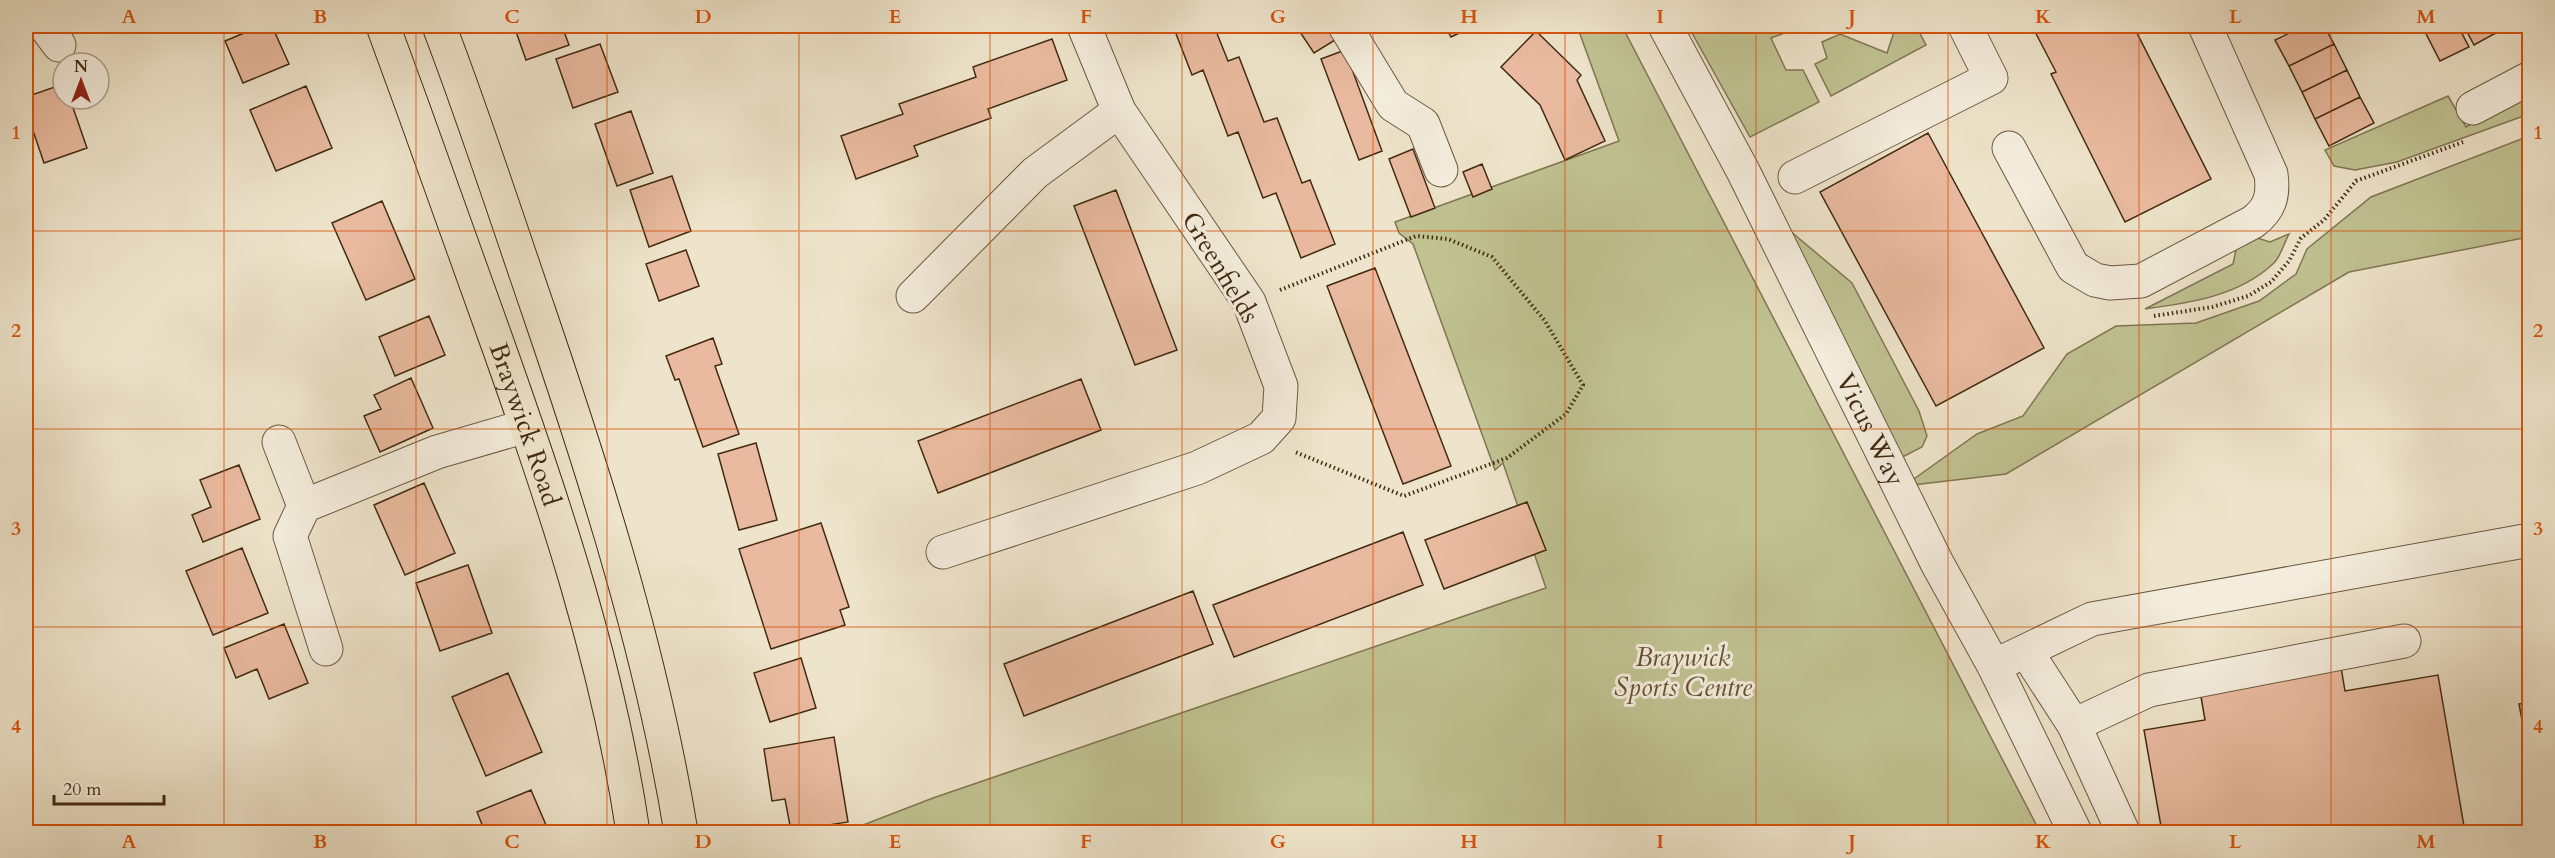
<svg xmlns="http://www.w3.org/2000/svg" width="2555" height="858" font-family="Cardo,serif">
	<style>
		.green { fill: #c0c292; stroke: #817652; stroke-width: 1.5 }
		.building { fill: #e9ba9f; stroke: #422b11; stroke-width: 1.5 }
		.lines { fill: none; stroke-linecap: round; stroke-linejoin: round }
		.minor-casing { stroke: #6d5940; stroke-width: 35 }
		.major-casing { stroke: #422b11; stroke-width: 35 }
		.path { stroke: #422b11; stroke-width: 4; stroke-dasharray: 1.5 3; stroke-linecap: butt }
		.minor { stroke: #f4eddd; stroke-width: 33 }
		.major { stroke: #eee4cb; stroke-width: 33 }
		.grid { fill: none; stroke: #d7540c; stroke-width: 1.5; stroke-opacity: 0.55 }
		.labels { text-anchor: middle; stroke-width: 6; stroke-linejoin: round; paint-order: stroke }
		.street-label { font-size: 26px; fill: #422b11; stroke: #f4eddd }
		.park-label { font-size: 26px; font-style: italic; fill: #625131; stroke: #f4eddd }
		.neatline { fill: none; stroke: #d7540c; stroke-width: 2 }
		.grid-label { font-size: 20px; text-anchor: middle; font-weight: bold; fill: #d7540c }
	</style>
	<rect width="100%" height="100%" fill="#eee4cb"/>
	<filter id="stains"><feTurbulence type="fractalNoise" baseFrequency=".00333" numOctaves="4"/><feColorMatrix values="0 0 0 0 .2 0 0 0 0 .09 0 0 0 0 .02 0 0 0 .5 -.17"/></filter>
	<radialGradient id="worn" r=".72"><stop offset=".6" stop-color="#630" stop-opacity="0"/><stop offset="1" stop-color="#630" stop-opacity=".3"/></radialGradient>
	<path class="green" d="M1577 26H1622L2040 832H845L933 798 1546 588 1503 463 1495 470 1413 244 1399 233 1395 222 1619 141Z
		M1702 26H1778L1782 34 1771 38 1786 70H1803L1819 102 1750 137 1692 33Z
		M1896 26H1916L1926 45 1831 96 1815 64 1827 58 1822 42 1840 34 1887 53Z
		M2448 96 2466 127 2521 97 2529 100V114L2397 162 2355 170 2334 166 2325 150Z
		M2529 136V237L2349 272 2006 474 1904 486 1977 434 2023 416 2067 354 2116 326 2196 323 2259 301 2296 274 2307 249 2371 197Z
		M1783 225 1852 283 1919 411 1927 436 1922 447 1891 463Z
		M2289 234C2284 243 2281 256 2274 263 2239 296 2190 303 2145 309L2233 264 2237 245 2254 237 2270 242Z"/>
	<path class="building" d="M261 26H272L289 64 243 83 225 41Z
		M514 26H562L569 45 526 60Z
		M1173 26H1214L1228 61 1239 57 1264 122 1277 118 1302 183 1310 180 1335 244 1301 258 1276 193 1263 198 1238 132 1228 136 1203 70 1192 75Z
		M1296 26H1325L1335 40 1314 53Z
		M1445 26H1474L1451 37Z
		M2032 26H2146L2136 31 2211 179 2125 222 2051 74 2056 72Z
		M2304 26H2324L2334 44 2289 66 2275 40Z
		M2422 26H2458L2469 47 2440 61Z
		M2464 26H2490L2494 34 2474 45Z
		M2490 26H2512L2494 34Z
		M1536 31 1581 75 1577 80 1605 141 1565 160 1540 105 1501 67Z
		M1052 39 1067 80 988 109 991 118 914 146 918 156 856 179 841 136 903 114 899 104 976 77 973 67Z
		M600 44 618 92 573 108 556 59Z
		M2334 44 2347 70 2302 92 2289 66Z
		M1345 50 1382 151 1359 160 1321 59Z
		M2347 70 2360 97 2315 119 2302 92Z
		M63 84V99H70L87 148 44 163 26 110V97Z
		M306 86 332 148 276 171 250 110Z
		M2360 97 2374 123 2329 146 2315 119Z
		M631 111 653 173 617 186 595 124Z
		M1928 133 2044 348 1936 406 1820 192Z
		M1413 149 1435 208 1411 217 1389 159Z
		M1482 164 1492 189 1473 197 1463 172Z
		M672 176 691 231 649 247 630 190Z
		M1116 190 1177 350 1135 365 1074 206Z
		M382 201 415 279 366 300 332 223Z
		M686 250 699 286 659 301 646 264Z
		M1375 268 1451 466 1403 484 1327 286Z
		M429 316 445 355 395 376 379 337Z
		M713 338 722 364 715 366 739 434 703 447 679 379 675 380 666 356Z
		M411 378 433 428 380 452 364 416 381 409 374 395Z
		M1081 379 1101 430 938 493 918 441Z
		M756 443 777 520 739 530 718 454Z
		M239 465 260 519 203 542 192 515 211 507 200 480Z
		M424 483 455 553 405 575 374 505Z
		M1527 502 1546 550 1444 589 1425 540Z
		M821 523 849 607 840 610 845 625 771 649 739 549Z
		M1403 532 1423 585 1234 657 1213 605Z
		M242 548 268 613 213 635 186 571Z
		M468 565 492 633 440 651 416 583Z
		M1193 591 1213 644 1024 716 1004 664Z
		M284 624 308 683 269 699 257 669 236 678 224 648Z
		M801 658 816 708 770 722 754 673Z
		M2340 661 2345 691 2438 675 2465 832H2162L2144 730 2205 720 2199 685Z
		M508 673 542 752 486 776 452 697Z
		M2530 703V765L2519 704Z
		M834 737 848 822 791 831 785 799 772 801 764 749Z
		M531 790 549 832H485L477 812Z"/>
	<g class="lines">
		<g class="minor-casing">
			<g id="minor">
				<path d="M45 26 59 45"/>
				<path d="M1345 26 1393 105 1423 124 1441 170"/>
				<path id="s1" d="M1665 26 1743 171 1937 563 1994 666 2075 832"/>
				<path d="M2473 108 2530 78"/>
				<path d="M2009 148 2073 267 2095 280 2110 283 2141 281 2253 222C2270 209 2274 196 2271 174L2205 26"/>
				<path d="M1795 177 1991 78 1965 26"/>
				<path d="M913 296 1035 173 1119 111"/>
				<path d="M279 442 304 506"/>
				<path d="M943 552 1197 468 1261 438 1279 418 1281 386 1249 302 1119 111 1084 26"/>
				<path d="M326 649 290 536 304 506 437 452 526 426"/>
				<path d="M2026 651 2074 725 2123 832"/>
				<path d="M1994 666 2092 619 2530 540"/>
				<path d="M2074 725 2149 690 2404 641"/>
			</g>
		</g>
		<g class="major-casing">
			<g id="major">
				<path id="s2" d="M383 26C422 132 460 238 498 345 555 505 608 664 633 832"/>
				<path d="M439 26C475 120 506 216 539 312 597 482 652 655 681 832"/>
			</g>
		</g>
		<path class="path" d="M1280 290 1416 236 1448 239 1492 257 1545 321 1583 385 1566 414 1507 458 1404 496 1295 452
			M2154 316 2212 307 2248 296 2271 282 2289 261 2301 238 2324 220 2356 181 2463 142"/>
		<use href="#minor" class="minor"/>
		<use href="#major" class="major"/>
	</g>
	<path class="grid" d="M224 26V832M416 26V832M607 26V832M799 26V832M990 26V832M1182 26V832M1373 26V832M1565 26V832M1756 26V832M1948 26V832M2139 26V832M2331 26V832M26 231H2530M26 429H2530M26 627H2530"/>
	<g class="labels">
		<g class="street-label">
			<text transform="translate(1221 267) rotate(59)" y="9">Greenfields</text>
			<text dy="9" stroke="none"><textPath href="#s2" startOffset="423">Braywick Road</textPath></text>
			<text dy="9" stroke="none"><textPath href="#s1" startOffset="453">Vicus Way</textPath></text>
		</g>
		<g class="park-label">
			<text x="1683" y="666">Braywick<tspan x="1683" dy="30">Sports Centre</tspan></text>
		</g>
	</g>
	<rect width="2555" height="858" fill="none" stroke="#eee4cb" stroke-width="66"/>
	<g transform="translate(81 81)"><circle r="28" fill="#f4eddd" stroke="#ad9f8b" stroke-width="1.5"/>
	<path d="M0-4.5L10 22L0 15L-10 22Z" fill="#8f2418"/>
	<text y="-9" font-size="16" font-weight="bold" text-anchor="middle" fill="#422b11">N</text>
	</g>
	<path d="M54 795v9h110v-9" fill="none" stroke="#422b11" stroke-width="3"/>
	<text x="63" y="795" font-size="18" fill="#422b11" stroke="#f4eddd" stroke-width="4.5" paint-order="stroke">20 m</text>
	<rect x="33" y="33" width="2489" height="792" class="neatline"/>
	<g class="grid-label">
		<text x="129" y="23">A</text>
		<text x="320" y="23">B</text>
		<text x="512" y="23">C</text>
		<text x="703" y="23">D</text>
		<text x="895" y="23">E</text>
		<text x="1086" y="23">F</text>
		<text x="1278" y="23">G</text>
		<text x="1469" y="23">H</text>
		<text x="1660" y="23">I</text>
		<text x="1852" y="23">J</text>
		<text x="2043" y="23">K</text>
		<text x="2235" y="23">L</text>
		<text x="2426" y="23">M</text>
		<text x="16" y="139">1</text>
		<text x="2538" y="139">1</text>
		<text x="16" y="337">2</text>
		<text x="2538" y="337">2</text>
		<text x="16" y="535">3</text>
		<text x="2538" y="535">3</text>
		<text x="16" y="733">4</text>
		<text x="2538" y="733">4</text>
		<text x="129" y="848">A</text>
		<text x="320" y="848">B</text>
		<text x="512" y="848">C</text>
		<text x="703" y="848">D</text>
		<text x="895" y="848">E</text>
		<text x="1086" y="848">F</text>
		<text x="1278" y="848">G</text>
		<text x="1469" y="848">H</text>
		<text x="1660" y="848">I</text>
		<text x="1852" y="848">J</text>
		<text x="2043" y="848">K</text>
		<text x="2235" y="848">L</text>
		<text x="2426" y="848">M</text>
	</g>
	<rect width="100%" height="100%" filter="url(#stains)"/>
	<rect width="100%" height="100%" fill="url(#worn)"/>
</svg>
